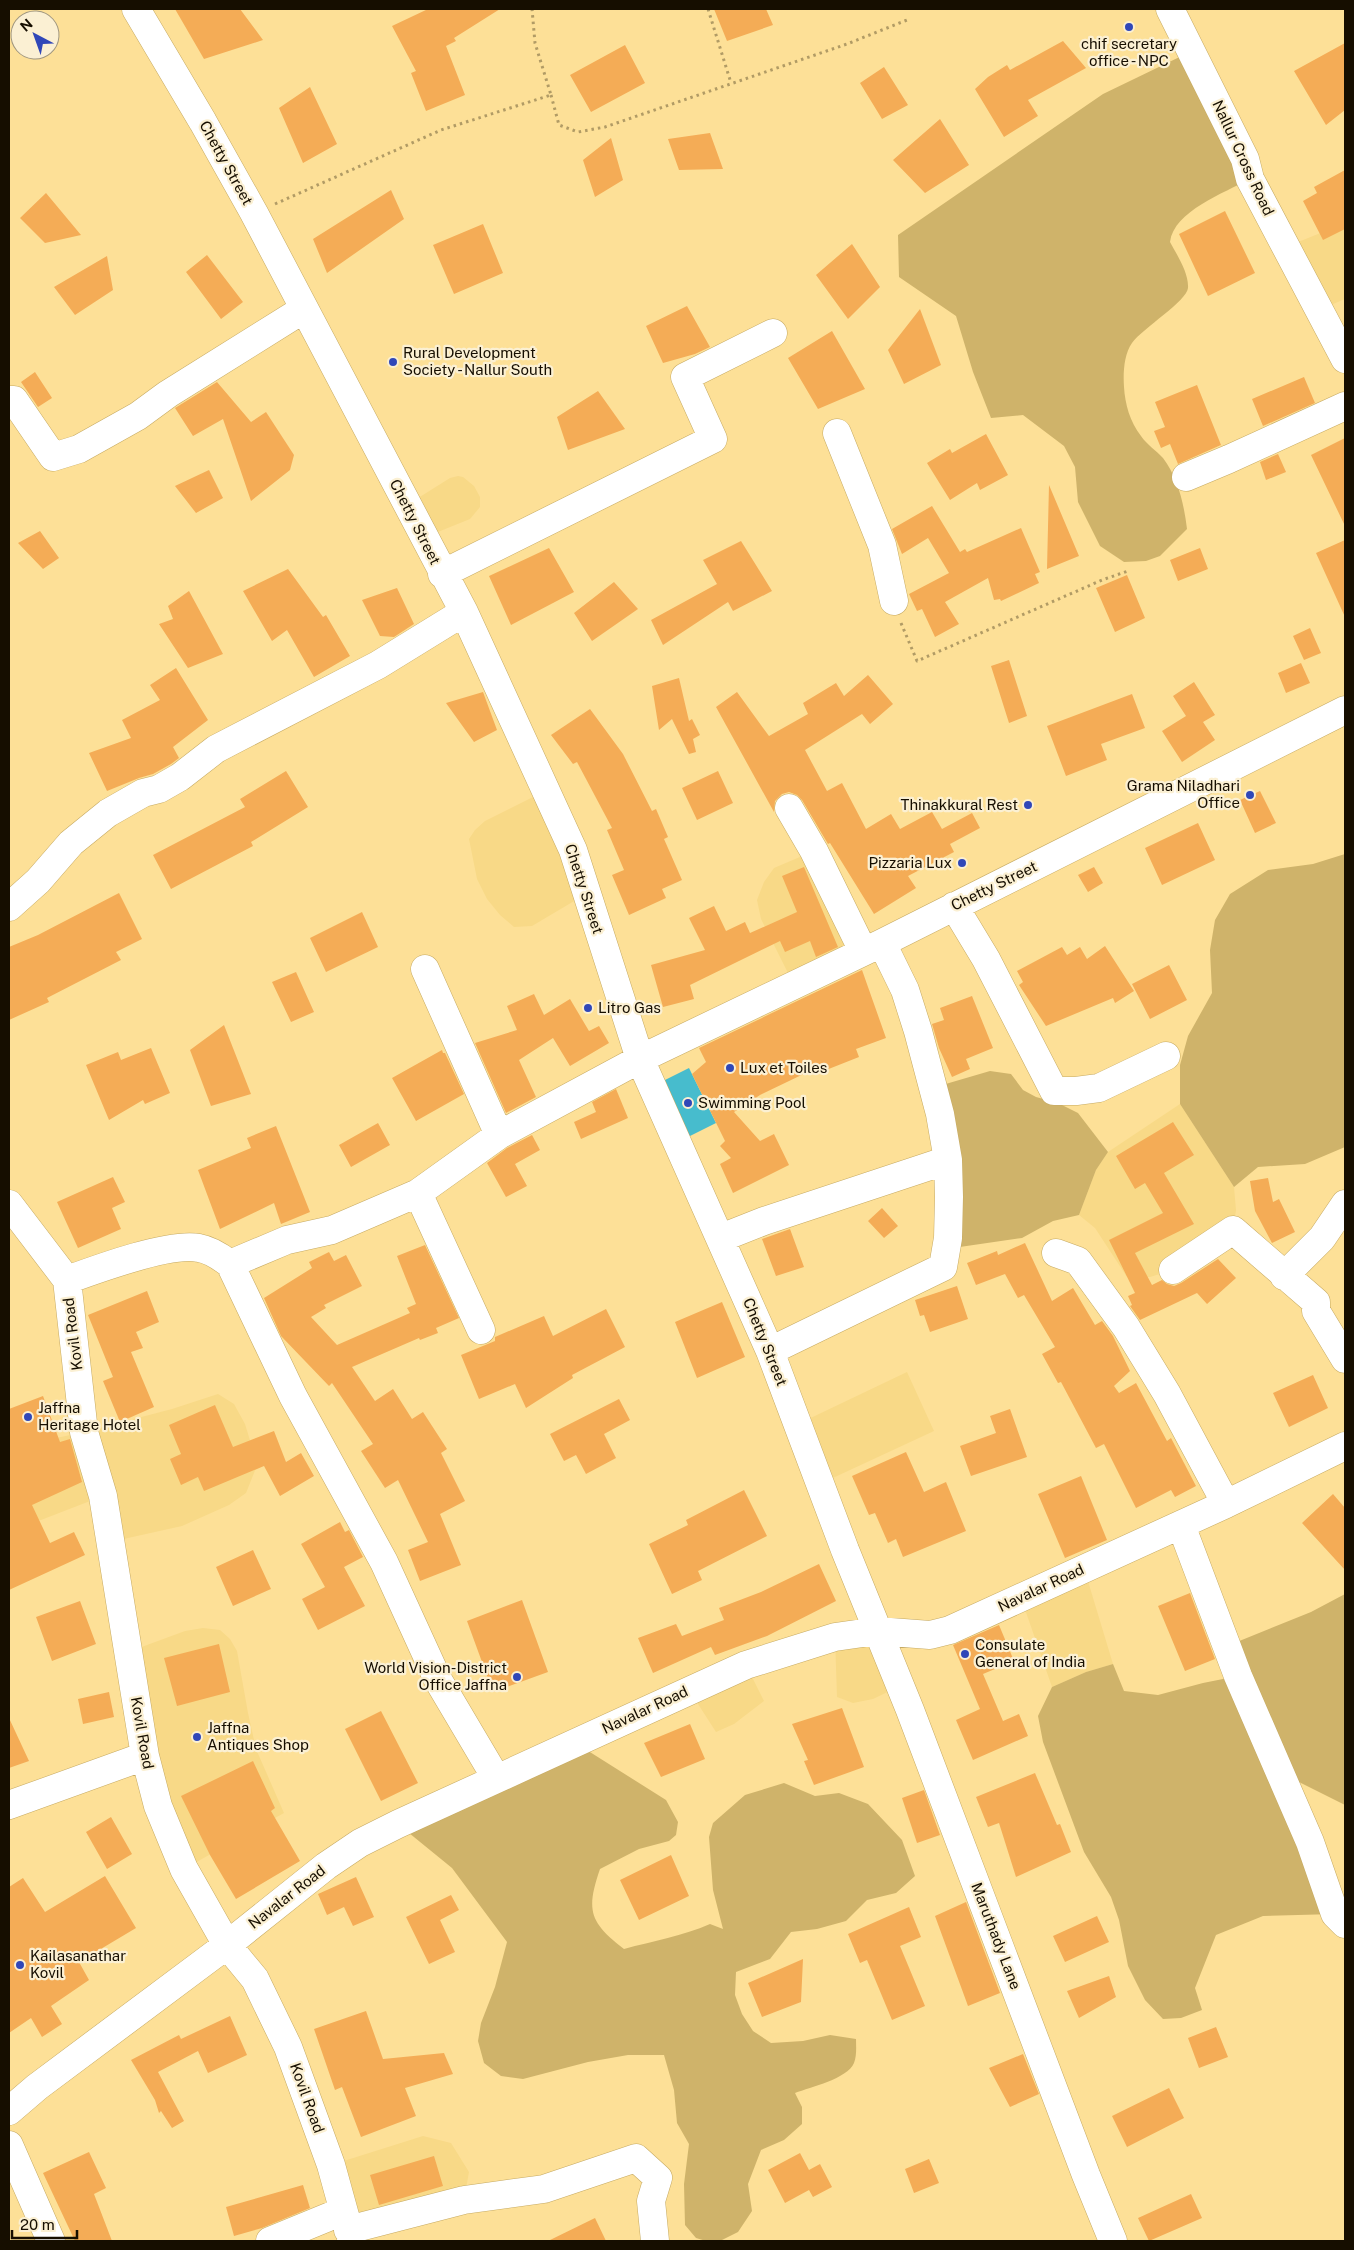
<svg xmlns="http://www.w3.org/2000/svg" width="1354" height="2250" font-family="'Public Sans',sans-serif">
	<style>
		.built { fill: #f8d987 }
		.green { fill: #cfb36a }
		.water { fill: #47bccd }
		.building { fill: #f4ac56 }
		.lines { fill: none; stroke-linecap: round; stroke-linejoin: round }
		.minor-casing { stroke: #c6aa62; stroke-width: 29 }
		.path { stroke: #b19b65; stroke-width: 3; stroke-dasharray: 2.5 4; stroke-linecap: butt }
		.minor { stroke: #fff; stroke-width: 28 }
		.poi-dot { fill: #3047b8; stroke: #fbf0d3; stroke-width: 2 }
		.labels { text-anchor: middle; stroke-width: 4.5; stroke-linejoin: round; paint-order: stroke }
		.poi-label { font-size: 15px; fill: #160e00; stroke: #fbf0d3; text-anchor: start }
		.street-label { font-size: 15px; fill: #160e00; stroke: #fbf0d3 }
	</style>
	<rect width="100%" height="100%" fill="#fde097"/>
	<path class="built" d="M1345 223V299L1319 310 1286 247Z
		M458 476 463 477 474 486 480 497V507L470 519 423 538 407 505 450 478Z
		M547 790 586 894 532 926 514 927 500 915 487 899 477 879 469 839 475 830 485 821Z
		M814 851 863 951 794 985 761 919 757 900 764 882 774 868Z
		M1180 1104 1234 1187 1236 1210 1233 1230 1173 1270 1150 1277H1127L1095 1228 1079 1215 1096 1170 1108 1152Z
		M907 1372 934 1431 822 1483 798 1424Z
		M218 1394 234 1404 245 1424 252 1447 256 1468 246 1493 229 1505 182 1526 110 1542 103 1496 41 1520 11 1521 9 1519V1452L33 1443 84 1432 172 1409Z
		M1084 1568 1113 1664 1086 1672 1052 1687 1021 1598Z
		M203 1628 220 1630 230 1639 237 1651 248 1713 256 1749 284 1813 184 1869 128 1652 185 1631Z
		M877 1631 900 1686 873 1699 853 1703 837 1697 835 1637Z
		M746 1665 764 1701 734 1724 716 1732 689 1690Z
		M423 2136 451 2143 469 2172 464 2200 348 2230 331 2165Z"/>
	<path class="green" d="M1192 51 1250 179C1224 193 1174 211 1170 242 1177 255 1189 273 1188 288 1187 301 1143 328 1132 343 1124 354 1123 373 1124 387 1125 404 1130 422 1141 436 1147 445 1156 450 1163 458 1178 478 1184 504 1187 529L1160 556 1146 561 1124 562 1100 546 1078 502 1075 467 1064 446 1023 415 991 418 973 372 956 316 899 277 898 235 1103 94Z
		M1345 854V1147L1305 1164 1258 1167 1234 1187 1180 1104V1065L1188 1036 1212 993 1210 950 1215 920 1230 894 1268 870 1313 864Z
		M990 1071 1011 1074 1023 1090 1036 1097 1058 1103 1078 1113 1108 1152 1096 1170 1079 1215 1053 1221 1022 1238 946 1249 932 1088Z
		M1345 1594V1805L1281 1773 1335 1914 1263 1916 1216 1935 1195 1988 1202 2010 1181 2018 1163 2019 1145 2000 1128 1966 1119 1920 1111 1897 1084 1852 1043 1742 1038 1716 1052 1687 1086 1672 1113 1664 1124 1691 1158 1695 1203 1683 1238 1676 1227 1646 1311 1612Z
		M574 1742 666 1800 678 1822 676 1835 669 1841 639 1849 600 1869C586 1910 589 1922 624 1949 653 1941 683 1936 710 1924L723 1929 713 1890 709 1837 713 1823 745 1795 784 1783 815 1796 839 1793 868 1804 902 1840 915 1876 896 1893 867 1900 846 1921 817 1929 791 1932 770 1959 736 1972 735 1995 742 2014 753 2031 771 2043 803 2041 830 2035 856 2039C856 2046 857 2055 854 2063 847 2079 811 2087 795 2093L802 2107V2124L784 2140 761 2150 748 2184 752 2211 738 2232 720 2241H706L696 2238 685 2225 684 2184 689 2144 677 2123 674 2090 664 2055H628L588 2062 523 2079 501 2076 484 2063 478 2041 481 2023 495 1987 507 1942 452 1868 398 1824Z"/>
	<path class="water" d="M689 1068 716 1123 686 1138 659 1083Z"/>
	<path class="building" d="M175 9H240L263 40 204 59Z
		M428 9H500L454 38 456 41 446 46 465 95 426 111 411 73 416 71 392 26Z
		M714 9H766L773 25 727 41Z
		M1063 41 1086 68 1028 100 1038 116 1004 137 975 89 988 77 1007 65 1010 70Z
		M1345 43V110L1326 125 1294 71Z
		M625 45 645 83 591 112 570 75Z
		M884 67 908 105 882 119 860 83Z
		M310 87 337 144 303 163 279 108Z
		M940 119 969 165 925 193 893 160Z
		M710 133 723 169 679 170 668 139Z
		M611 138 623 180 595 197 583 160Z
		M1345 170V229L1323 240 1303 201 1317 193 1314 187Z
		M391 190 404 219 327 273 313 239Z
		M46 193 81 235 45 243 20 218Z
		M1225 211 1255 273 1208 296 1179 234Z
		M483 224 503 273 454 294 433 245Z
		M852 244 880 287 848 319 816 275Z
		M207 255 243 302 221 319 186 272Z
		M107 256 113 290 75 315 54 287Z
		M687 306 710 347 695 354 663 363 646 326Z
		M920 309 941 365 904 384 888 350Z
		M832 331 865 389 818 409 788 358Z
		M35 372 52 398 38 407 21 382Z
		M1304 377 1315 403 1263 426 1252 399Z
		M217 382 251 422 266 412 294 455 290 470 251 501 223 419 193 436 175 408Z
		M1197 385 1221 445 1178 464 1170 444 1161 448 1154 431 1165 427 1155 402Z
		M598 391 625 429 568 450 557 417Z
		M986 434 1008 475 980 490 977 483 950 500 927 463 950 449 952 453Z
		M1345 438V526L1311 455Z
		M1278 454 1286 472 1266 480 1260 462Z
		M209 470 223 498 196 513 175 486Z
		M1049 485 1079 556 1047 569Z
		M932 506 960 552 965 549 967 552 1021 528 1040 572 1035 574 1039 583 1001 601 1000 599 994 600 988 578 945 602 959 624 935 637 922 609 917 611 909 594 949 573 928 538 902 554 892 529Z
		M40 531 59 558 43 569 18 543Z
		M1345 540V617L1316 553Z
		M741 541 772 591 733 611 728 602 663 645 651 620 717 584 703 560Z
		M549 548 574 592 511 625 489 576Z
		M1200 548 1208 569 1178 581 1170 560Z
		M288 569 323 617 326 615 350 656 314 677 287 630 272 641 243 591Z
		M1127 575 1145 618 1115 632 1096 588Z
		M614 582 638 609 592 641 574 613Z
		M397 588 414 624 394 637 380 636 362 600Z
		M189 591 223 654 188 668 159 624 173 619 168 606Z
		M1310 628 1321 653 1304 660 1293 636Z
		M1009 660 1027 716 1009 723 991 666Z
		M1301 663 1310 683 1286 693 1278 673Z
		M176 668 208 720 173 747 179 758 171 764 153 774 139 778 107 791 89 753 131 738 122 720 160 700 150 685Z
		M868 675 893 704 870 724 862 714 805 750 827 791 842 783 866 829 891 814 900 829 932 812 942 829 972 813 980 828 950 844 954 852 908 876 916 888 874 914 830 843 828 844 802 800 797 795 789 792 782 794 775 801 774 812 716 707 737 692 769 736 808 714 803 703 836 683 844 696Z
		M679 678 689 721 692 719 700 735 693 739 696 752 689 754 672 719 659 730 652 686Z
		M1194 682 1215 715 1203 722 1215 740 1182 762 1162 731 1186 716 1173 696Z
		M483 692 497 730 474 742 446 703Z
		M1132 694 1145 728 1101 744 1107 760 1066 776 1047 726Z
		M590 709 623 754 652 811 656 809 668 837 664 839 682 880 662 889 666 898 629 915 612 875 624 870 607 830 612 828 577 762 573 764 551 735Z
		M286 771 308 807 251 842 253 846 171 889 153 855 245 807 240 799Z
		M718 771 733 803 697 820 682 788Z
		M1260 791 1276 823 1255 833 1240 800Z
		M1198 823 1215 860 1162 885 1145 848Z
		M804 867 838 947 816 957 810 941 785 952 780 941 690 985 694 999 663 1007 651 965 705 950 689 918 714 906 726 931 745 922 750 933 797 912 782 876Z
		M1094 867 1103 883 1088 892 1078 875Z
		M119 893 142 939 116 952 121 960 47 998 49 1002 9 1020V947L38 935Z
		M362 912 378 947 326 972 310 938Z
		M1105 946 1134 991 1115 1003 1113 998 1046 1026 1019 985 1023 982 1017 971 1062 947 1067 955 1080 947 1087 959Z
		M1169 965 1187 1000 1150 1019 1132 984Z
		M862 970 886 1038 856 1049 859 1057 816 1074 814 1069 760 1095 734 1112 760 1141 774 1134 789 1165 733 1193 720 1164 731 1158 720 1146 725 1141 692 1074 706 1062 699 1048Z
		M296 972 314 1012 291 1022 272 982Z
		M534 994 544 1015 570 999 589 1031 599 1026 609 1043 570 1066 553 1038 519 1060 536 1097 506 1113 475 1043 517 1030 507 1006Z
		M972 996 993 1048 966 1059 970 1069 952 1077 939 1048 932 1024 944 1020 940 1008Z
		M224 1025 251 1094 211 1106 190 1050Z
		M151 1048 170 1093 145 1104 143 1100 109 1120 86 1065 118 1052 121 1060Z
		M442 1050 443 1053H445L464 1094 416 1121 392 1078Z
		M616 1089 628 1118 581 1139 574 1122 596 1112 592 1102Z
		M1173 1122 1194 1155 1164 1173 1194 1224 1135 1253 1152 1285 1162 1280 1167 1284 1174 1286 1181 1283 1218 1259 1236 1278 1207 1304 1197 1293 1140 1320 1130 1306 1132 1305 1128 1296 1135 1293 1109 1240 1163 1213 1145 1183 1135 1189 1116 1156Z
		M378 1123 390 1145 351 1167 339 1145Z
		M276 1126 310 1212 281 1224 274 1203 220 1229 198 1170 251 1148 247 1138Z
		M532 1135 540 1150 515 1164 527 1186 506 1197 487 1163 507 1148Z
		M113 1177 125 1202 112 1208 121 1229 78 1248 57 1202Z
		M1268 1178 1273 1202 1279 1199 1295 1232 1272 1243 1255 1211 1250 1181Z
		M882 1208 898 1226 884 1238 868 1221Z
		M790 1229 804 1267 776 1276 762 1239Z
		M1025 1243 1052 1301 1073 1288 1095 1325 1102 1321 1113 1336 1130 1371 1114 1386 1119 1393 1136 1383 1167 1441 1171 1438 1196 1486 1175 1497 1171 1490 1136 1508 1104 1444 1096 1448 1061 1382 1058 1383 1042 1354 1055 1347 1024 1295 1018 1298 1005 1274 976 1285 967 1263 997 1251 998 1255Z
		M425 1245 459 1318 436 1328 438 1333 420 1340 419 1338 352 1367 375 1401 393 1389 412 1419 423 1412 447 1449 441 1453 465 1501 440 1514 461 1565 420 1581 408 1550 428 1542 398 1480 385 1488 361 1451 373 1444 332 1383 329 1386 281 1336 264 1298 312 1268 309 1262 329 1252 334 1261 346 1255 362 1286 324 1305 326 1308 311 1317 337 1345 410 1313 407 1308 416 1304 397 1256Z
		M957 1286 968 1319 930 1332 924 1315 920 1316 915 1300Z
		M147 1291 159 1322 136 1332 143 1348 131 1352 154 1407 120 1422 103 1381 113 1377 88 1315Z
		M722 1302 745 1357 697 1378 675 1322Z
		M606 1309 625 1347 572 1375 573 1378 526 1408 515 1384 479 1399 461 1355 495 1341V1337L544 1316 553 1336Z
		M1313 1375 1328 1408 1289 1427 1273 1393Z
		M43 1396 60 1442 70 1439 82 1482 32 1505 50 1543 74 1532 85 1555 9 1590V1409Z
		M619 1399 630 1420 604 1434 616 1458 586 1474 576 1455 564 1461 550 1434Z
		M215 1405 233 1447 274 1431 286 1462 301 1453 314 1476 280 1496 264 1466 204 1491 198 1477 181 1485 170 1459 181 1454 169 1425Z
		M1010 1409 1027 1457 971 1476 960 1446 996 1433 990 1416Z
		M906 1452 924 1492 946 1482 966 1531 903 1557 896 1539 888 1543 875 1513 869 1515 852 1476Z
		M1081 1476 1107 1540 1065 1558 1038 1494Z
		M744 1490 767 1536 698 1571 702 1580 672 1594 649 1544 688 1525 686 1520Z
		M1333 1494 1345 1508V1570L1302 1523Z
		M340 1522 345 1532 349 1530 363 1557 344 1567 365 1606 318 1630 302 1599 325 1587 301 1544Z
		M253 1550 271 1589 233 1606 216 1567Z
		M819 1564 836 1601 767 1636 715 1655 711 1647 653 1673 638 1638 676 1624 682 1636 724 1620 719 1608 761 1592Z
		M1190 1593 1215 1659 1185 1671 1158 1606Z
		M522 1600 548 1672 493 1692 467 1621Z
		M80 1601 96 1644 52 1661 36 1617Z
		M999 1625 1014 1661 983 1674 1003 1721 1019 1714 1028 1736 973 1760 956 1720 980 1709 953 1645Z
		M219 1644 230 1692 177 1706 164 1658Z
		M109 1692 114 1717 83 1724 78 1699Z
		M842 1708 864 1767 814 1785 804 1761 808 1760 792 1724Z
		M381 1711 418 1783 381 1801 345 1729Z
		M9 1718 29 1761 9 1768Z
		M690 1724 705 1759 661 1777 644 1743Z
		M253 1761 275 1808 271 1811 300 1861 236 1899 210 1855 181 1796Z
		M1035 1773 1057 1825 1060 1824 1071 1852 1016 1877 999 1823 988 1827 976 1797Z
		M924 1790 940 1835 917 1843 902 1798Z
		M111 1817 132 1854 107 1869 86 1832Z
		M671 1855 689 1896 639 1920 620 1880Z
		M105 1876 136 1928 79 1962 89 1980 51 2006 62 2024 42 2037 31 2018 9 2033V1887L23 1878 45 1912Z
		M356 1877 374 1917 353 1926 344 1907 327 1915 318 1894Z
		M451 1895 459 1910 440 1920 455 1952 429 1964 406 1917Z
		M966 1902 1000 1993 968 2006 935 1916Z
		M909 1907 921 1937 900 1946 925 2006 892 2020 867 1960 860 1963 848 1934Z
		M1097 1916 1109 1942 1065 1962 1053 1936Z
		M803 1959 801 2002 762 2017 748 1983Z
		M1109 1976 1116 1997 1079 2018 1067 1991Z
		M366 2011 383 2059 444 2053 453 2074 405 2088 416 2116 361 2137 342 2087 335 2090 314 2029Z
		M230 2016 247 2055 208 2073 198 2051 158 2072 184 2121 172 2128 161 2111 159 2113 155 2100 131 2060 179 2035 181 2039Z
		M1216 2027 1228 2057 1199 2068 1188 2038Z
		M1023 2054 1039 2094 1010 2107 989 2068Z
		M1169 2088 1184 2118 1127 2147 1112 2116Z
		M89 2152 106 2188 94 2194 112 2241H75L43 2173Z
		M800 2153 809 2170 820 2164 832 2187 813 2197 809 2190 785 2203 768 2170Z
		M434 2156 443 2186 379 2205 370 2175Z
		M929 2159 939 2183 914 2193 905 2169Z
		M303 2185 310 2208 262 2228 234 2236 226 2207Z
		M1191 2194 1202 2218 1149 2241 1138 2218Z
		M595 2218 606 2241H548Z"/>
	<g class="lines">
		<g class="minor-casing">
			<path id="minor" d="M136 9 203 122 254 213 464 612 573 850 640 1059 770 1351 845 1550 910 1710 1086 2175 1113 2241
				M1170 9 1245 159 1250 179 1345 359
				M9 400H14L53 457 79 449 138 416 168 394 304 309
				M837 433 882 545 894 601
				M1186 477 1229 459 1345 406
				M442 574 713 439 685 377 773 333
				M789 808 814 851 863 951
				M954 906 986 959 1054 1091H1076L1099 1088 1166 1056
				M9 907 38 881 71 843 108 813 143 793 159 789 180 777 216 749 378 665 464 612
				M425 969 499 1135
				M418 1193 481 1330
				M9 1204 67 1280 84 1432 103 1496 145 1756 158 1806 184 1869 227 1945 255 1979 288 2047 331 2165 352 2241
				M721 1238 764 1221 948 1160
				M1056 1253 1078 1261 1126 1327 1167 1394 1226 1504
				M230 1264 293 1396 384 1562 438 1680 496 1778
				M1173 1270 1233 1230 1316 1302V1311L1345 1359
				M1284 1276 1322 1238 1345 1204
				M67 1280C97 1269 170 1242 199 1248 211 1250 221 1257 230 1264L287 1240 332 1230 418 1193 499 1135 640 1059 882 943 1345 710
				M770 1351 943 1267 948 1238 949 1197 948 1160 940 1114 918 1031 905 990 882 943
				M1181 1525 1238 1676 1310 1842 1335 1914 1345 1924
				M9 1805 145 1756
				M9 2111 37 2087 227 1945 326 1866 360 1843 398 1824 746 1665 835 1637 877 1631 930 1635 950 1630 1226 1504 1345 1446
				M9 2145 51 2241
				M348 2230 464 2200 544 2189 636 2158 658 2178 651 2201 655 2241
				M270 2241 343 2211"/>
		</g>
		<path class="path" d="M708 9 731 83
			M551 95 559 125 578 132 605 127 847 44 907 20
			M275 204 441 130 551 95 535 43 532 9
			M901 623 917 661 1102 580 1128 571"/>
		<use href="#minor" class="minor"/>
	</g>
	<g class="poi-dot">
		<circle cx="1129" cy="27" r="5"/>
		<circle cx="393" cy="362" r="5"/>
		<circle cx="1250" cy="795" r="5"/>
		<circle cx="1028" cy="805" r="5"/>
		<circle cx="962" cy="863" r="5"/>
		<circle cx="588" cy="1008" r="5"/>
		<circle cx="730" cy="1068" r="5"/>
		<circle cx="688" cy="1103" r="5"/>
		<circle cx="28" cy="1417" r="5"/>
		<circle cx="965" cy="1654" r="5"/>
		<circle cx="517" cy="1677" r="5"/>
		<circle cx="197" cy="1737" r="5"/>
		<circle cx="20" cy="1965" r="5"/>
	</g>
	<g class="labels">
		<g class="poi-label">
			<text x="1129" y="49" text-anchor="middle">chif secretary<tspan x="1129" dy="17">office - NPC</tspan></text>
			<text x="403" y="358">Rural Development<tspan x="403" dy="17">Society - Nallur South</tspan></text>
			<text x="1240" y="791" text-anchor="end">Grama Niladhari<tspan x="1240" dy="17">Office</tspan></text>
			<text x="1018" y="810" text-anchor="end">Thinakkural Rest</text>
			<text x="952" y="868" text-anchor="end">Pizzaria Lux</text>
			<text x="598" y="1013">Litro Gas</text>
			<text x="740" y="1073">Lux et Toiles</text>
			<text x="698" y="1108">Swimming Pool</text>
			<text x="38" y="1413">Jaffna<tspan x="38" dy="17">Heritage Hotel</tspan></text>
			<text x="975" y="1650">Consulate<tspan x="975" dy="17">General of India</tspan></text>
			<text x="507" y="1673" text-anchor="end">World Vision-District<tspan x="507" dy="17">Office Jaffna</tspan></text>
			<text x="207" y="1733">Jaffna<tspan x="207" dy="17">Antiques Shop</tspan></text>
			<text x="30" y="1961">Kailasanathar<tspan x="30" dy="17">Kovil</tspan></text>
		</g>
		<g class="street-label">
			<text transform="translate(1243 158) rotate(65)" y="5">Nallur Cross Road</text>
			<text transform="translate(226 163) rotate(61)" y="5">Chetty Street</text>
			<text transform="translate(415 522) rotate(63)" y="5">Chetty Street</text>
			<text transform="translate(994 886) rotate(-26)" y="5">Chetty Street</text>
			<text transform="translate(584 889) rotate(72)" y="5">Chetty Street</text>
			<text transform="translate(73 1334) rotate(-97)" y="5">Kovil Road</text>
			<text transform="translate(765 1342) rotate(68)" y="5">Chetty Street</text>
			<text transform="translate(1041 1588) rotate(-25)" y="5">Navalar Road</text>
			<text transform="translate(645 1710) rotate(-25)" y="5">Navalar Road</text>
			<text transform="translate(142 1733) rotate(80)" y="5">Kovil Road</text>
			<text transform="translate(287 1897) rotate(-38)" y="5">Navalar Road</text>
			<text transform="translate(996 1936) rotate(69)" y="5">Maruthady Lane</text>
			<text transform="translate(307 2098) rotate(70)" y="5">Kovil Road</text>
		</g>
	</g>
	<rect width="1354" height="2250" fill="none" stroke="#160e00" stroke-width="20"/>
	<g transform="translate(35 35) rotate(319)"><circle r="24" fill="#fbf0d3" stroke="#9f967f"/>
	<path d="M0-4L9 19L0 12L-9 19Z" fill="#3047b8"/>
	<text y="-8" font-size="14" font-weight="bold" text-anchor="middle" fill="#160e00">N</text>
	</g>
	<path d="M12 2230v8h65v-8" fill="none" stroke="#160e00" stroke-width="2.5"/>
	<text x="20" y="2230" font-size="15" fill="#160e00" stroke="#fbf0d3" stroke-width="4" paint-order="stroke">20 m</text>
</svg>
